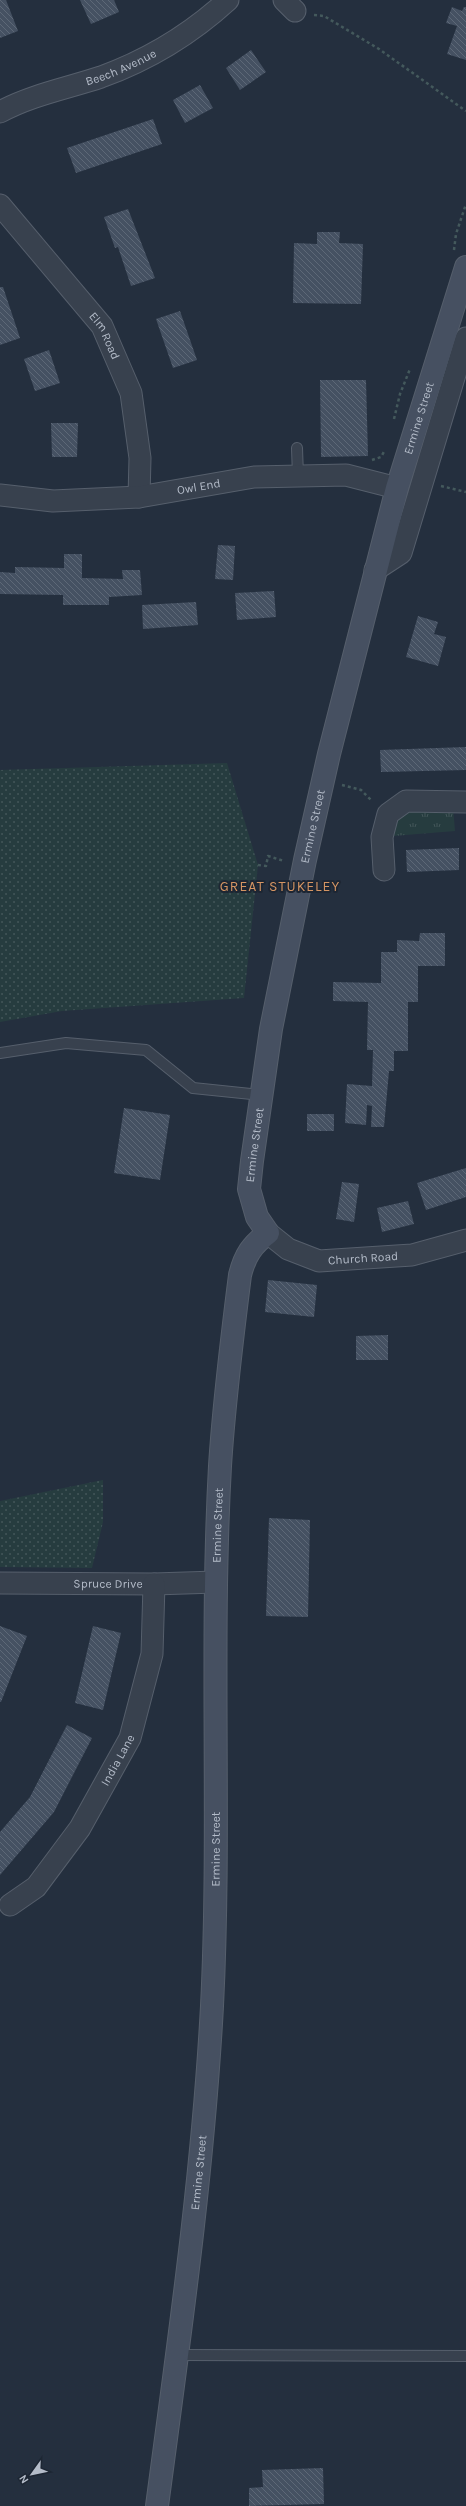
<svg xmlns="http://www.w3.org/2000/svg" width="466" height="2506" font-family="Karla,sans-serif">
	<style>
		.grass { fill: url(#grass-tufts) }
		.park { fill: url(#park-dots) }
		.building { fill: url(#building-back-hatch) }
		.lines { fill: none; stroke-linecap: round; stroke-linejoin: round }
		.lane-casing { stroke: #565f6c; stroke-width: 12 }
		.street-casing { stroke: #565f6c; stroke-width: 23 }
		.secondary-casing { stroke: #565f6c; stroke-width: 24 }
		.path { stroke: #44595c; stroke-width: 2.5; stroke-dasharray: 3 3; stroke-linecap: butt }
		.lane { stroke: #38414e; stroke-width: 10 }
		.street { stroke: #38414e; stroke-width: 21 }
		.secondary { stroke: #465061; stroke-width: 22 }
		.labels { text-anchor: middle; stroke-width: 4; stroke-linejoin: round; paint-order: stroke }
		.street-label { font-size: 12px; fill: #b4bcc9; stroke: #1d2633 }
		.quarter-label { font-size: 14px; letter-spacing: 1px; fill: #d59563; stroke: #1d2633 }
	</style>
	<defs>
		<pattern id="grass-tufts" width="24" height="20" patternUnits="userSpaceOnUse"><rect width="24" height="20" fill="#263c3f"/><path d="M3 7l-1-3M5 7V3M7 7l1-3M15 17l-1-3M17 17v-4M19 17l1-3" fill="none" stroke="#435659"/></pattern>
		<pattern id="park-dots" width="8" height="8" patternUnits="userSpaceOnUse"><rect width="8" height="8" fill="#263c3f"/><path d="M2 2h.1M6 6h.1" fill="none" stroke="#435659" stroke-width="1.8" stroke-linecap="round"/></pattern>
		<pattern id="building-back-hatch" width="6" height="6" patternUnits="userSpaceOnUse"><rect width="6" height="6" fill="#455162"/><path d="M-1 5l2 2M0 0l6 6M5-1l2 2" fill="none" stroke="#5d6877"/></pattern>
	</defs>
	<rect width="100%" height="100%" fill="#242f3e"/>
	<path class="grass" d="M453 807 455 831 393 836 397 818 407 810Z"/>
	<path class="park" d="M227 763 258 865 244 998 62 1011 0 1022V770Z
		M103 1480V1522L92 1568 0 1567V1501Z"/>
	<path class="building" d="M0 0H6L18 31 0 38Z
		M80 0H114L119 12 91 24Z
		M452 7 462 11 464 7H466V60L447 54 457 26 446 23Z
		M251 50 266 72 240 90 226 68Z
		M200 85 213 108 185 123 173 100Z
		M153 119 162 144 76 173 67 148Z
		M128 209 155 278 131 286 118 247 115 248 104 217Z
		M317 232H340L339 243 363 244 361 304 293 303 294 243 317 244Z
		M0 287H3L20 338 0 345Z
		M180 311 197 360 173 368 156 319Z
		M49 350 60 383 35 391 24 359Z
		M320 380H366L368 456 321 457Z
		M51 423H78L77 457H52Z
		M218 545 235 546 233 580 215 579Z
		M64 554H82V578L123 579 122 570H140L142 595 109 597V605H63V595L0 594V572L15 573V567L64 568Z
		M274 591 276 617 237 620 235 593Z
		M196 602 198 625 143 629 142 605Z
		M418 616 438 622 434 634 446 637 438 666 406 657Z
		M466 747V770L381 772 380 750Z
		M459 848V870L407 872 406 850Z
		M420 933H445V966H418V1002H408V1051H394V1071H389L384 1127H371L372 1106 367 1105 366 1125 345 1123 347 1084 372 1086 373 1050H367L368 1002 333 1001V982L381 983V952H397V940L419 941Z
		M124 1108 170 1115 160 1180 114 1173Z
		M307 1114H334V1131H307Z
		M466 1168V1197L426 1210 417 1183Z
		M342 1182 359 1184 354 1222 336 1219Z
		M408 1201 414 1224 382 1232 377 1208Z
		M268 1280 317 1285 314 1317 265 1312Z
		M388 1335V1360H356V1336Z
		M269 1518 310 1520 308 1617 266 1616Z
		M0 1626 27 1636 1 1702H0Z
		M93 1626 121 1633 103 1710 75 1703Z
		M67 1725 92 1738 54 1812 0 1875V1832L30 1797Z
		M323 2468 324 2504 249 2506V2488L263 2487 262 2470Z"/>
	<g class="lines">
		<g class="lane-casing">
			<path id="lane" d="M297 448 298 476
				M0 1053 66 1043 146 1050 193 1088 261 1095
				M178 2355 466 2356"/>
		</g>
		<g class="street-casing">
			<g id="street">
				<path d="M284 0 295 11"/>
				<path id="s1" d="M0 112C31 95 68 88 101 77 148 60 192 33 228 0"/>
				<path id="s2" d="M0 205 102 326 131 393 140 458 139 497"/>
				<path id="s3" d="M0 495 53 501 139 497 254 477 346 475 397 488"/>
				<path d="M375 570 401 553 466 338"/>
				<path d="M384 870 382 837 388 814 406 801 466 802"/>
				<path id="s4" d="M268 1233 288 1249 319 1261 412 1255 466 1240"/>
				<path id="s5" d="M0 1583 154 1584 216 1582"/>
				<path id="s6" d="M10 1905 36 1887 80 1828 130 1738 152 1654 154 1584"/>
			</g>
		</g>
		<g class="secondary-casing">
			<g id="secondary">
				<path id="s7" d="M157 2506C179 2340 203 2174 212 2006 221 1826 210 1646 220 1466 224 1402 232 1338 240 1275 245 1255 252 1245 268 1233L257 1217 249 1189 252 1161 271 1029 305 860 329 754 397 488 466 267"/>
			</g>
		</g>
		<path class="path" d="M314 15 324 16 379 49 466 111
			M454 250 456 234 466 204
			M394 419 400 394 410 369
			M372 460 381 457 385 450
			M441 486 466 492
			M342 785 361 790 372 801
			M258 865 266 866 268 856 284 861"/>
		<use href="#lane" class="lane"/>
		<use href="#street" class="street"/>
		<use href="#secondary" class="secondary"/>
	</g>
	<g class="labels">
		<g class="street-label">
			<text dy="4" stroke="none"><textPath href="#s1" startOffset="129">Beech Avenue</textPath></text>
			<text dy="4" stroke="none"><textPath href="#s2" startOffset="168">Elm Road</textPath></text>
			<text dy="4" stroke="none"><textPath href="#s7" startOffset="2126">Ermine Street</textPath></text>
			<text dy="4" stroke="none"><textPath href="#s3" startOffset="200">Owl End</textPath></text>
			<text dy="4" stroke="none"><textPath href="#s7" startOffset="1704">Ermine Street</textPath></text>
			<text dy="4" stroke="none"><textPath href="#s7" startOffset="1380">Ermine Street</textPath></text>
			<text dy="4" stroke="none"><textPath href="#s4" startOffset="103">Church Road</textPath></text>
			<text dy="4" stroke="none"><textPath href="#s7" startOffset="984">Ermine Street</textPath></text>
			<text dy="4" stroke="none"><textPath href="#s5" startOffset="108">Spruce Drive</textPath></text>
			<text dy="4" stroke="none"><textPath href="#s6" startOffset="183">India Lane</textPath></text>
			<text dy="4" stroke="none"><textPath href="#s7" startOffset="660">Ermine Street</textPath></text>
			<text dy="4" stroke="none"><textPath href="#s7" startOffset="336">Ermine Street</textPath></text>
		</g>
		<g class="quarter-label">
			<text x="280" y="891">GREAT STUKELEY</text>
		</g>
	</g>
	<g transform="translate(32 2474) rotate(237)" stroke="#1d2633" stroke-width="3" paint-order="stroke">
	<path d="M0-3L7 15L0 10L-7 15Z" fill="#b4bcc9"/>
	<text y="-6" font-size="11" font-weight="bold" text-anchor="middle" fill="#b4bcc9">N</text>
	</g>
</svg>
